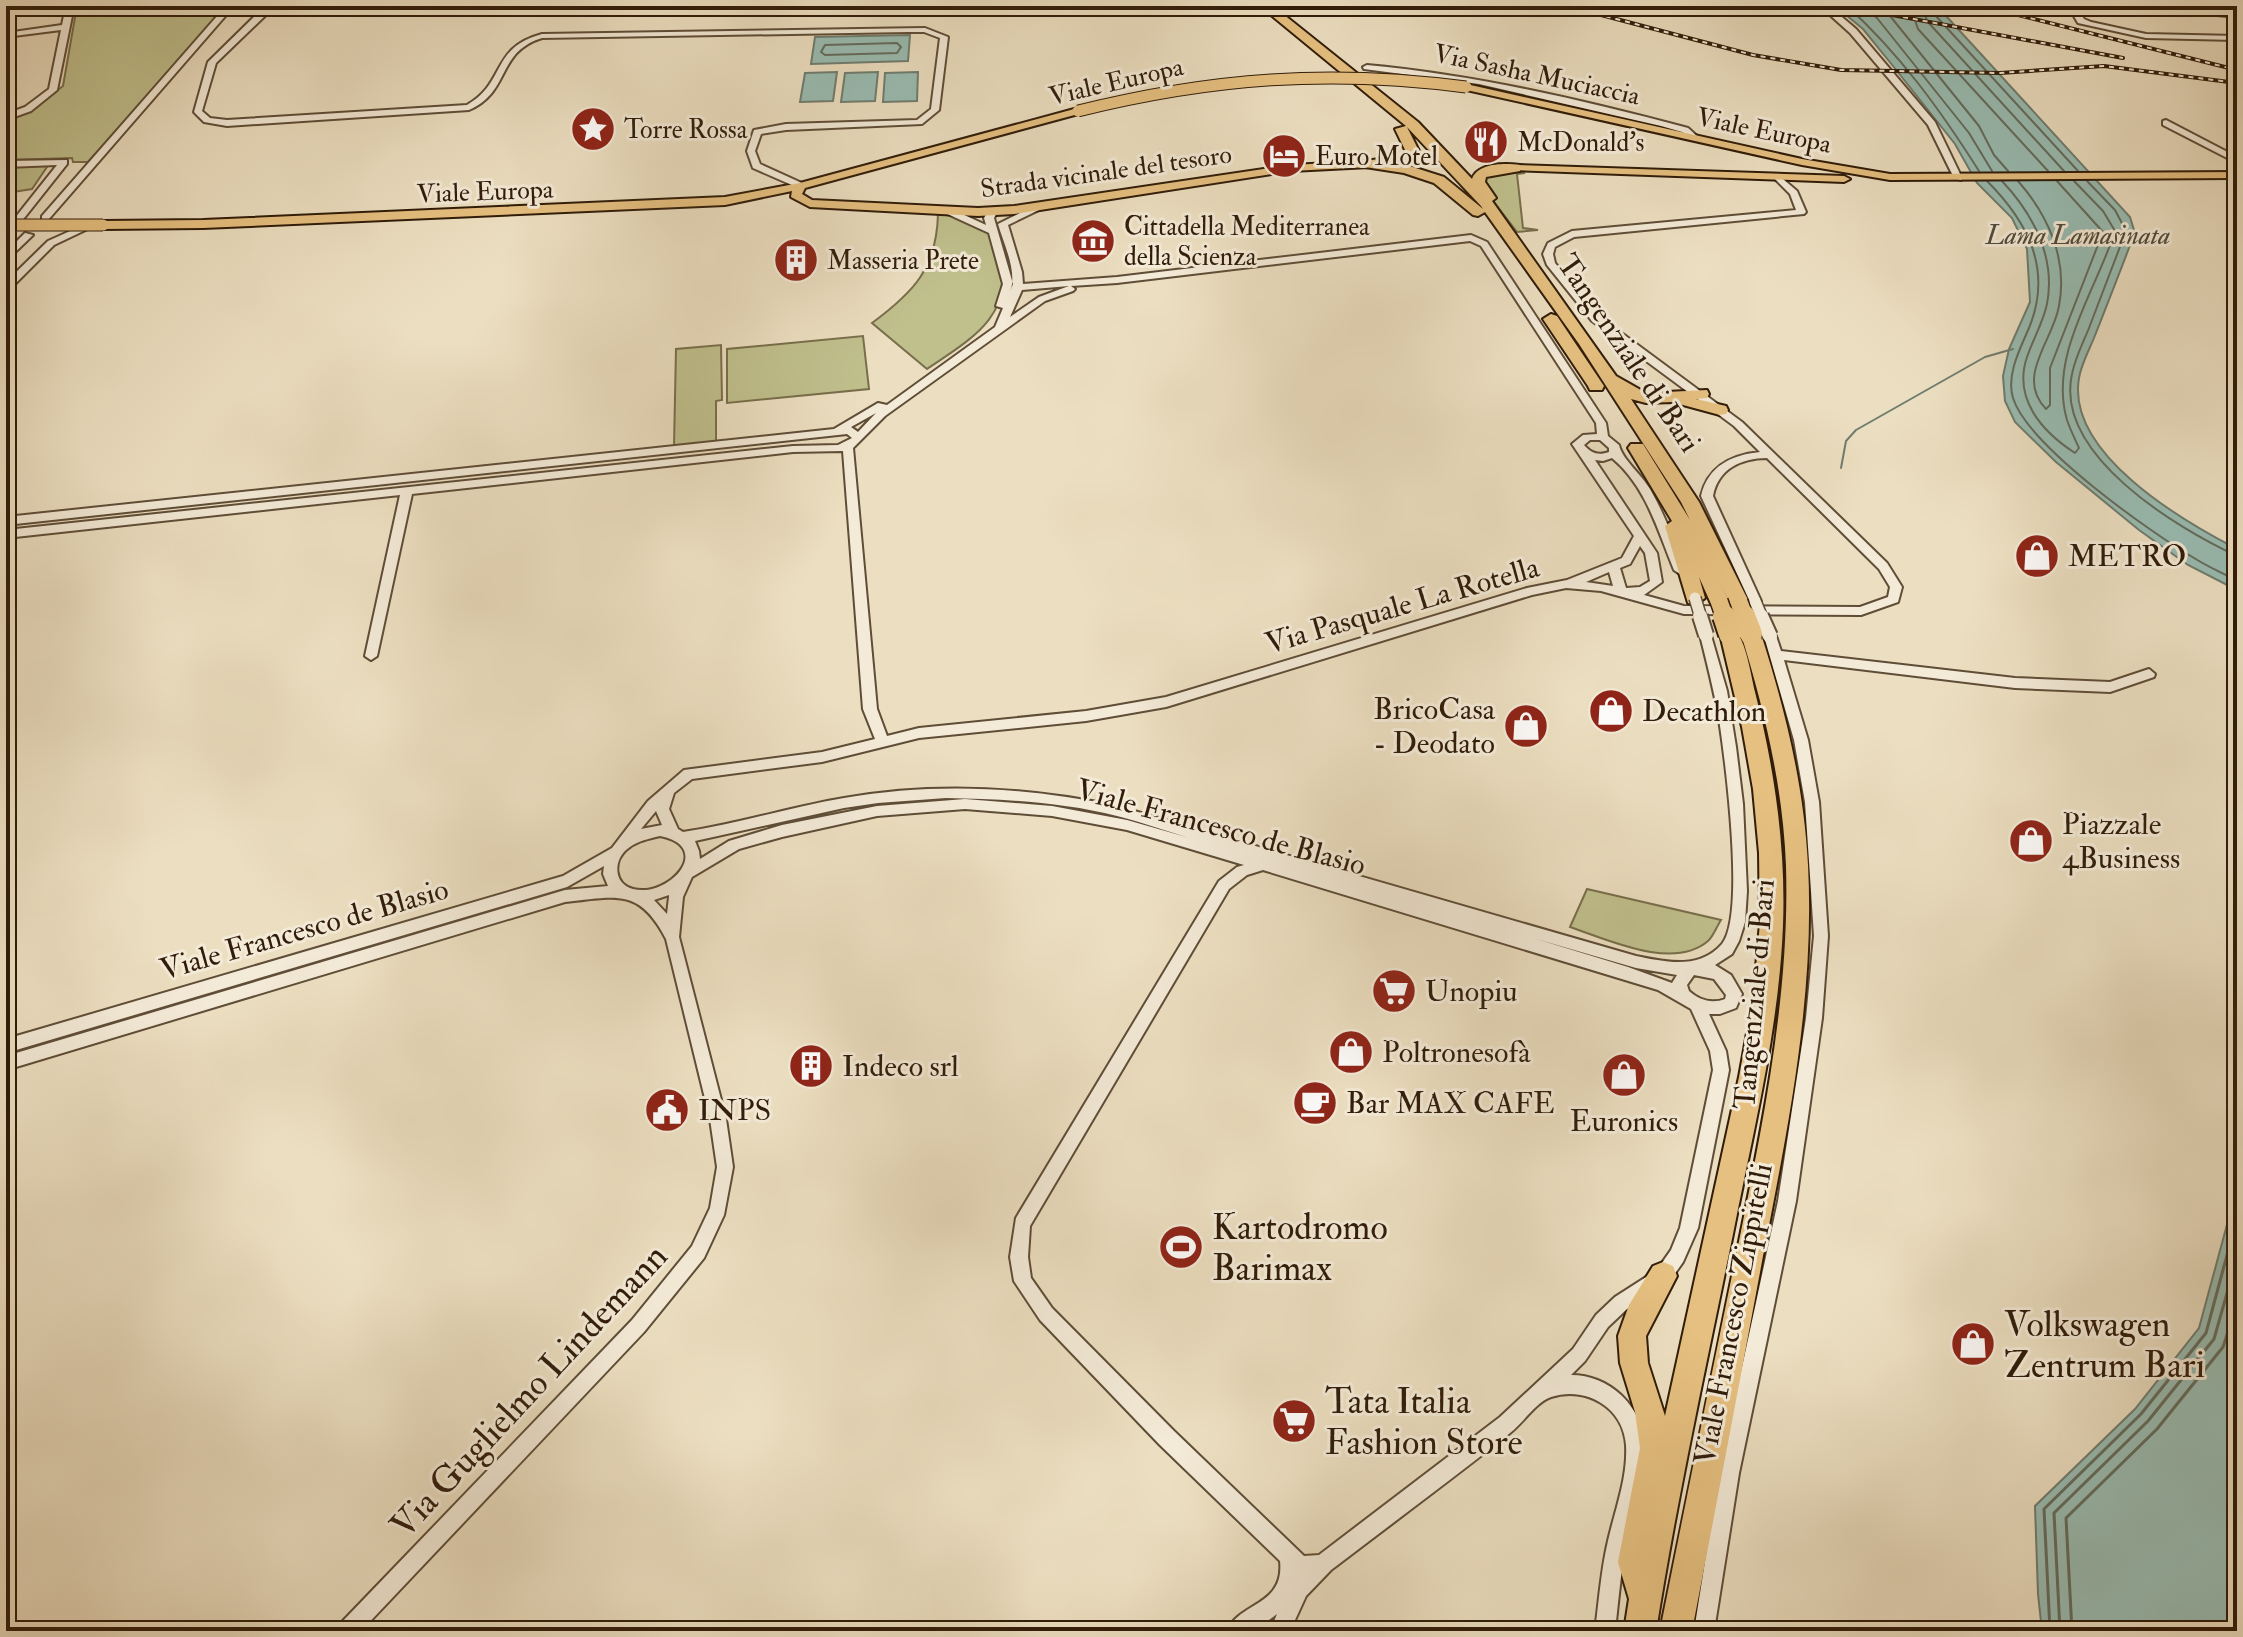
<svg xmlns="http://www.w3.org/2000/svg" width="2243" height="1637" font-family="'IM FELL Double Pica',serif">
	<style>
		.green { fill: #c0c08d; stroke: #786e4b; stroke-width: 2 }
		.water { fill: #99bdb3; stroke: #6f7d6f; stroke-width: 2 }
		.lines { fill: none; stroke-linecap: round; stroke-linejoin: round }
		.shore-far1 { stroke: #646c5e; stroke-width: 2 }
		.shore { stroke: #646c5e; stroke-width: 3 }
		.stream { stroke: #6f7d6f; stroke-width: 2 }
		.minor-casing { stroke: #5f4d37; stroke-width: 4 }
		.major-casing { stroke: #301c09; stroke-width: 4 }
		.highway-casing { stroke: #301c09; stroke-width: 4 }
		.minor { fill: #f3ead7; fill-rule: evenodd }
		.major { fill: #e6c080; fill-rule: evenodd }
		.highway { fill: #e6c080; fill-rule: evenodd }
		.rail-casing { stroke: #301c09; stroke-width: 4 }
		.rail { stroke: #f3ead7; stroke-width: 2; stroke-dasharray: 5; stroke-linecap: butt }
		.minor-bridge-far1-casing { stroke: #5f4d37; stroke-width: 14; stroke-linecap: butt }
		.minor-bridge-casing { stroke: #5f4d37; stroke-width: 18; stroke-linecap: butt }
		.major-bridge-casing { stroke: #301c09; stroke-width: 13; stroke-linecap: butt }
		.highway-bridge-far1-casing { stroke: #301c09; stroke-width: 20; stroke-linecap: butt }
		.highway-bridge-casing { stroke: #301c09; stroke-width: 26; stroke-linecap: butt }
		.minor-bridge-far1 { stroke: #f3ead7; stroke-width: 11 }
		.minor-bridge { stroke: #f3ead7; stroke-width: 14 }
		.major-bridge { stroke: #e6c080; stroke-width: 11 }
		.highway-bridge-far1 { stroke: #e6c080; stroke-width: 17 }
		.highway-bridge { stroke: #e6c080; stroke-width: 22 }
		.labels { text-anchor: middle; stroke-width: 6; stroke-linejoin: round; paint-order: stroke }
		.far-street-label { font-size: 26px; fill: #301c09; stroke: #f3ead7 }
		.far-poi-label { font-size: 26px; fill: #301c09; stroke: #f3ead7; text-anchor: start }
		.far-water-label { font-size: 26px; font-style: italic; fill: #504c3c; stroke: #f3ead7 }
		.street-label { font-size: 30px; fill: #301c09; stroke: #f3ead7 }
		.poi-label { font-size: 30px; fill: #301c09; stroke: #f3ead7; text-anchor: start }
		.near-poi-label { font-size: 36px; fill: #301c09; stroke: #f3ead7; text-anchor: start }
		.near-street-label { font-size: 36px; fill: #301c09; stroke: #f3ead7 }
	</style>
	<rect width="100%" height="100%" fill="#ecdfc1"/>
	<filter id="stains"><feTurbulence type="fractalNoise" baseFrequency=".0025" numOctaves="4"/><feColorMatrix values="0 0 0 0 .2 0 0 0 0 .09 0 0 0 0 .02 0 0 0 .5 -.17"/></filter>
	<radialGradient id="worn" r=".72"><stop offset=".6" stop-color="#630" stop-opacity="0"/><stop offset="1" stop-color="#630" stop-opacity=".3"/></radialGradient>
	<path class="green" d="M77 6H227L88 162H73L72 158 6 160 15 140 6 139V120L32 110 63 86Z
		M49 164 32 189 6 193V166Z
		M1502 170 1525 173 1517 174 1523 228 1538 230 1517 232 1481 185 1480 179Z
		M938 213 953 215 986 230C992 238 994 249 998 259 1017 316 966 342 927 369L872 323C914 292 937 268 938 213Z
		M863 336 869 389 727 403V349Z
		M721 345 722 400 716 401V442L674 446 676 349Z
		M1587 889 1721 920C1717 926 1713 937 1708 941 1673 971 1606 939 1570 927Z"/>
	<path class="water" d="M1835 6H1937L2130 217 2134 230 2132 240C2120 272 2107 305 2094 338 2089 350 2081 365 2079 378 2066 453 2181 520 2237 549V590L2188 565 2139 530 2056 462 2015 422 2005 401 2003 376 2009 349 2030 302 2027 249 2012 218 1977 183 1955 144 1893 66 1863 29Z
		M910 35 908 61 811 64 815 37Z
		M837 72 833 101 800 102 805 73Z
		M878 72 875 101 841 102 845 73Z
		M918 72 917 101 883 102 885 73Z
		M2237 1171V1631H2042L2038 1594 2035 1506 2135 1409 2199 1328 2228 1221Z"/>
	<g class="lines">
		<path class="shore-far1" d="M1847 6C1900 54 1941 111 1979 171
			M1863 6 1877 18 1969 133 1992 171
			M1882 6 1979 126 1994 155 2008 171
			M1910 6 1918 29 2048 171
			M1922 6 1927 21 2064 171
			M1932 6 1935 15 2078 171
			M897 43 901 47 897 53 825 55 821 52 825 45Z
			M1987 181C2028 222 2053 270 2029 328 2020 349 2006 375 2013 398 2028 446 2150 532 2194 558 2208 567 2223 573 2237 581
			M2002 181C2033 214 2056 257 2047 304 2043 323 2033 339 2027 357 2013 398 2041 431 2075 453L2079 448C2075 439 2070 429 2067 420 2048 356 2097 289 2115 231L2103 211 2074 181
			M2018 181C2048 215 2068 259 2059 306 2053 341 2015 377 2046 409L2050 405V368L2103 232 2057 181
			M2087 181 2115 210 2126 231C2114 263 2101 296 2089 328 2083 343 2075 358 2072 374 2054 455 2177 528 2237 556"/>
		<path class="shore" d="M2050 1631 2044 1509 2141 1414 2206 1333 2237 1218
			M2060 1631 2054 1513 2148 1421 2214 1339 2237 1258
			M2072 1631 2066 1518 2157 1429 2223 1347 2237 1304"/>
		<path class="stream" d="M1841 468 1846 441 1856 430 1985 357 2013 349"/>
		<g class="minor-casing">
			<path id="minor" d="M66 6H74L57 90 31 111 6 120V114L25 107 49 89 61 30 6 37V33L62 25Z
				M226 6H234L48 220H42V216Z
				M262 6H270L268 13 216 63 202 111 210 118 227 120 467 105C507 82 490 48 542 34L925 28 948 37 939 110 922 124 786 130 761 134 755 151 760 164 804 184 805 186 801 189 753 168 747 151 754 130 786 124 917 120 931 109 940 38 924 32H908L542 38C496 52 511 92 469 110L227 126 204 122 194 112 208 62 261 10Z
				M1820 6H1829L1856 29 1935 122 1962 178 1961 180 1954 178 1928 125 1850 33Z
				M2068 6H2076L2084 19 2091 22 2146 34 2237 36V40L2146 38 2078 23Z
				M2144 6H2170L2237 13V17L2148 8Z
				M1367 65C1476 75 1583 100 1688 128L1698 137 1694 140 1682 132 1661 126 1479 84 1364 69 1363 67Z
				M2166 120 2237 157V163L2163 125V121Z
				M67 160V164L17 227H11V223L57 165 6 167V161Z
				M1777 174 1797 191 1806 212 1804 214 1574 237 1555 247 1553 254 1555 263 1600 317 1742 422 1887 563 1902 587 1898 602 1861 615 1684 614 1601 591 1566 588 1532 595 1166 707 1086 721 919 738 822 762 692 779 674 793 669 809 678 829 683 832C738 824 790 807 844 798 936 782 1026 787 1117 806L1636 956C1666 962 1699 970 1722 944 1746 915 1725 759 1719 719 1714 691 1707 663 1700 635L1702 632H1710L1727 691 1736 747 1743 804 1747 891 1745 922 1739 941 1732 954 1715 965 1731 975 1742 994 1736 1008 1720 1014H1709L1726 1051 1729 1070 1698 1228 1683 1262 1669 1282 1627 1309 1608 1327 1585 1361 1571 1375C1590 1375 1607 1382 1621 1395 1666 1438 1635 1501 1625 1552 1620 1578 1618 1605 1615 1631H1595C1599 1601 1601 1570 1608 1541 1615 1510 1628 1477 1626 1445 1623 1407 1586 1386 1551 1397 1536 1402 1523 1423 1510 1433 1451 1480 1391 1524 1331 1570L1306 1596 1290 1631H1270L1277 1614 1254 1631H1227C1239 1602 1285 1606 1280 1561L1160 1445 1040 1320 1014 1281 1010 1257 1016 1218 1219 881 1237 867 1244 865 1127 830 1052 816 965 809 877 816 782 837 739 849 692 877 683 897 679 937 726 1119 733 1167 724 1215 704 1258 644 1332 361 1631H337L340 1624 632 1320 692 1246 710 1208 717 1167 710 1119 666 939C639 887 616 897 565 902L6 1070V1056L565 890 608 886 603 874 604 866 567 887 6 1053V1039L563 876 612 848 648 801 684 770 822 752 875 739 863 709 843 451 793 452 412 494 377 656 371 660 365 656 400 495 6 538V530L793 446 838 445 852 438 847 434 6 525V517L834 429 878 403 887 405 995 327 1003 308 996 306 1003 284 989 233 941 211V207H947L986 225 984 218 988 211 996 209 998 211 994 218 1013 284 1009 295C1019 274 1004 245 998 224L1040 203 1043 204V208L1008 225 1022 272 1023 284 1117 277 1471 235 1487 242 1606 423 1608 436 1619 445C1622 459 1641 474 1650 489 1665 515 1675 543 1686 570L1684 573 1680 574 1674 570C1658 531 1646 486 1612 458L1603 461 1595 460 1657 553 1662 582 1644 595 1684 606 1860 607 1888 597 1890 587 1879 569 1767 458C1741 458 1718 469 1713 496L1761 601 1755 605 1751 604 1701 496C1708 466 1731 455 1760 452L1734 426 1592 321 1547 265 1543 254 1548 243 1572 231 1796 210 1790 194 1773 177ZM1470 241 1481 246 1596 423 1597 434 1583 435 1572 444 1634 536 1622 558 1567 580 1527 588 1166 697 1086 711 919 728 887 736 877 709 853 448 885 416 1045 301 1073 291 1075 289 1071 286 1117 283ZM1069 286 1039 297 1010 317 1022 290ZM876 413 858 432 851 427ZM1590 440H1600L1609 448V452C1598 456 1591 453 1584 445ZM1640 546 1645 553 1650 581 1640 587 1626 588 1620 568 1630 564ZM1609 572 1613 586 1586 582ZM946 798C1003 799 1061 802 1117 816 1145 823 1172 833 1200 841L1127 820 1052 806 965 799 877 806 782 825 729 841 700 859 699 851 695 841 844 808 878 803ZM656 811 662 825 641 829ZM660 836C715 847 669 898 633 889 614 884 613 862 626 850 636 841 648 839 660 836ZM1263 870 1658 990 1691 1009 1710 1051 1713 1070 1680 1228 1671 1250 1657 1270 1615 1297 1596 1315 1573 1349 1500 1417 1319 1555 1304 1556 1174 1431 1052 1308 1031 1278 1028 1257 1030 1226 1229 889 1247 875ZM669 895V897L667 914 654 900ZM1533 938 1636 968 1677 975 1672 983 1628 967ZM1694 975 1714 979 1726 995 1725 999C1712 1004 1699 1000 1689 991L1687 985Z
				M88 223 96 225 54 245 9 290 6 291V282L48 241Z
				M25 233 33 235 6 261V252Z
				M1770 632 1776 636 1781 651 2015 678 2110 682 2149 669 2155 674 2154 677 2110 692 2015 688 1784 660 1808 740 1819 802 1828 936 1822 1018 1796 1201 1739 1473 1714 1631H1694L1719 1473 1778 1201 1806 1018 1814 936 1805 802 1794 740 1764 636Z"/>
		</g>
		<g class="major-casing">
			<path id="major" d="M1466 84 1802 159 1890 174 2237 172V178L1890 180 1802 165 1462 89V85Z
				M1078 108 1082 109V113L805 188 802 194 812 200 978 208 1014 206 1291 165 1370 161 1376 164 1370 167 1291 171 1014 214 978 216 810 207 791 197 792 191 725 205 203 228 103 229 97 225 103 221 203 220 725 197 800 183Z
				M1515 165 1844 176 1850 179 1844 182 1511 170V166Z"/>
		</g>
		<g class="highway-casing">
			<path id="highway" d="M1260 6H1273L1418 122 1472 179C1478 163 1504 163 1520 165V171L1486 177 1485 182 1496 198 1492 201 1616 376 1646 393 1707 390 1709 394 1707 398 1696 399 1726 406 1728 410 1726 414 1720 415 1672 402 1646 403 1631 399 1699 502 1749 602 1746 607H1732L1718 578 1729 601 1726 606H1712L1699 577 1705 598 1695 605 1688 603 1665 526 1672 521 1628 448 1631 444H1643L1690 520 1681 502 1579 344 1485 212 1478 216 1473 215 1434 183 1404 173 1365 167V161L1401 156 1406 152 1395 129 1406 126ZM1407 127 1481 206 1483 209 1444 177 1403 164 1410 163 1420 153Z
				M1551 314 1557 316 1604 386 1602 390H1590L1588 386 1543 319Z
				M1730 627C1745 631 1751 676 1755 692 1774 767 1786 847 1783 925 1779 1029 1753 1132 1733 1234 1706 1366 1677 1498 1656 1631H1624L1629 1599 1618 1562 1640 1448 1635 1412 1620 1363 1618 1336 1629 1305 1653 1266 1663 1262 1673 1266 1677 1276 1646 1336 1648 1363 1665 1416 1739 1077 1753 1000 1760 923 1759 853 1753 789 1742 727 1720 634Z
				M1751 627 1761 634C1785 709 1804 786 1808 865 1815 996 1788 1128 1763 1256 1740 1381 1716 1506 1692 1631H1660C1685 1506 1710 1381 1736 1256 1762 1128 1790 997 1786 866 1783 786 1764 709 1741 634Z"/>
		</g>
		<use href="#minor" class="minor"/>
		<use href="#major" class="major"/>
		<use href="#highway" class="highway"/>
		<g class="rail-casing">
			<path id="rail" d="M1567 6 1753 55 1841 70 2000 73 2104 66 2237 83
				M1844 6 2123 58
				M1982 6 2237 70"/>
		</g>
		<use href="#rail" class="rail"/>
		<g class="minor-bridge-far1-casing">
			<path id="minor-bridge-far1" d="M1695 598 1701 618
				M1755 601 1762 618"/>
		</g>
		<g class="minor-bridge-casing">
			<path id="minor-bridge" d="M1700 616 1706 635
				M1761 616 1770 636"/>
		</g>
		<g class="major-bridge-casing">
			<path id="major-bridge" d="M1078 111C1211 78 1330 69 1466 87
				M14 225H103"/>
		</g>
		<g class="highway-bridge-far1-casing">
			<path id="highway-bridge-far1" d="M1719 601 1725 618
				M1739 602 1745 618"/>
		</g>
		<g class="highway-bridge-casing">
			<path id="highway-bridge" d="M1724 616 1730 634
				M1744 616 1751 634"/>
		</g>
		<use href="#minor-bridge-far1" class="minor-bridge-far1"/>
		<use href="#minor-bridge" class="minor-bridge"/>
		<use href="#major-bridge" class="major-bridge"/>
		<use href="#highway-bridge-far1" class="highway-bridge-far1"/>
		<use href="#highway-bridge" class="highway-bridge"/>
	</g>
	<defs>
		<g id="sight-disc" transform="scale(2.3)"><circle r="9.5" fill="#8f2418" stroke="#f3ead7"/><path d="M0-6L1.8-2.2L6-1.7L2.9 1.2L3.7 5.4L0 3.3L-3.7 5.4L-2.9 1.2L-6-1.7L-1.8-2.2Z" fill="#fff"/></g>
		<g id="restaurant-disc" transform="scale(2.3)"><circle r="9.5" fill="#8f2418" stroke="#f3ead7"/><path d="M-5-6h1v4h1v-4h1v4h1v-4h1v5L-1.5 .5V6h-2V.5L-5-1ZM5-6V6H3V1.5H1.5Q1.5-4 5-6Z" fill="#fff"/></g>
		<g id="hotel-disc" transform="scale(2.3)"><circle r="9.5" fill="#8f2418" stroke="#f3ead7"/><path d="M-6-4.5h1.5V1H6V5H4.5V3h-9V5H-6ZM-4 0a1.8 1.8 0 1 1 3.6 0ZM.5 0V-2.5h3Q6-2.5 6 0Z" fill="#fff"/></g>
		<g id="museum-disc" transform="scale(2.3)"><circle r="9.5" fill="#8f2418" stroke="#f3ead7"/><path d="M0-6L6-3V-2H-6V-3ZM-5-1h2V3h-2ZM-1-1h2V3h-2ZM3-1h2V3H3ZM-6 4H6V6H-6Z" fill="#fff"/></g>
		<g id="building-disc" transform="scale(2.3)"><circle r="9.5" fill="#8f2418" stroke="#f3ead7"/><path d="M-4-6H4V6H1V3H-1V6H-4ZM-2.5-4.3h1.7v1.8h-1.7ZM.8-4.3h1.7v1.8H.8ZM-2.5-1h1.7V.8h-1.7ZM.8-1h1.7V.8H.8Z" fill="#fff"/></g>
		<g id="shop-disc" transform="scale(2.3)"><circle r="9.5" fill="#8f2418" stroke="#f3ead7"/><path d="M-5-2.5h2.3a2.7 3.5 0 0 1 5.4 0H5L5.5 6h-11ZM-1.5-2.5h3a1.5 2.3 0 0 0-3 0Z" fill="#fff"/></g>
		<g id="supermarket-disc" transform="scale(2.3)"><circle r="9.5" fill="#8f2418" stroke="#f3ead7"/><path d="M-6-5.5h2.5l.6 2H6L4.5 2H-2.5L-4.4-4H-6ZM-1.5 3.2a1.3 1.3 0 1 0 .1 0ZM3 3.2a1.3 1.3 0 1 0 .1 0Z" fill="#fff"/></g>
		<g id="cafe-disc" transform="scale(2.3)"><circle r="9.5" fill="#8f2418" stroke="#f3ead7"/><path d="M-5.5-4.5H6V0H3Q3 3.5 0 3.5H-2.5Q-5.5 3.5-5.5 0ZM3-3.2v2h1.7v-2ZM-6 4.5H4V6H-6Z" fill="#fff"/></g>
		<g id="civic-disc" transform="scale(2.3)"><circle r="9.5" fill="#8f2418" stroke="#f3ead7"/><path d="M-.6-6.5H3V-4.5H.6V-3L4-1V1h2V6H-6V1h2V-1L-.6-3ZM-1.2 2.5V6h2.4V2.5Z" fill="#fff"/></g>
		<g id="stadium-disc" transform="scale(2.3)"><circle r="9.5" fill="#8f2418" stroke="#f3ead7"/><path d="M0-5a6.5 5 0 1 0 0 10a6.5 5 0 1 0 0-10ZM-3.5-1.8h7v3.6h-7Z" fill="#fff"/></g>
	</defs>
	<g fill-rule="evenodd">
		<use href="#sight-disc" x="593" y="129"/>
		<use href="#restaurant-disc" x="1486" y="142"/>
		<use href="#hotel-disc" x="1284" y="156"/>
		<use href="#museum-disc" x="1093" y="241"/>
		<use href="#building-disc" x="796" y="260"/>
		<use href="#shop-disc" x="2037" y="556"/>
		<use href="#shop-disc" x="1611" y="711"/>
		<use href="#shop-disc" x="1526" y="726"/>
		<use href="#shop-disc" x="2031" y="841"/>
		<use href="#supermarket-disc" x="1394" y="991"/>
		<use href="#shop-disc" x="1351" y="1052"/>
		<use href="#building-disc" x="811" y="1066"/>
		<use href="#shop-disc" x="1624" y="1075"/>
		<use href="#cafe-disc" x="1315" y="1103"/>
		<use href="#civic-disc" x="667" y="1110"/>
		<use href="#stadium-disc" x="1181" y="1247"/>
		<use href="#shop-disc" x="1973" y="1344"/>
		<use href="#supermarket-disc" x="1294" y="1421"/>
	</g>
	<g class="labels">
		<g class="far-street-label">
			<text transform="translate(1537 74) rotate(12)" y="9">Via Sasha Muciaccia</text>
			<text transform="translate(1116 81) rotate(-13)" y="9">Viale Europa</text>
			<text transform="translate(1764 130) rotate(12)" y="9">Viale Europa</text>
			<text transform="translate(1106 171) rotate(-8)" y="9">Strada vicinale del tesoro</text>
			<text transform="translate(485 191) rotate(-2)" y="9">Viale Europa</text>
		</g>
		<g class="far-poi-label">
			<text x="624" y="138">Torre Rossa</text>
			<text x="1517" y="151">McDonald's</text>
			<text x="1315" y="165">Euro Motel</text>
			<text x="1124" y="235">Cittadella Mediterranea<tspan x="1124" dy="30">della Scienza</tspan></text>
			<text x="827" y="269">Masseria Prete</text>
		</g>
		<g class="far-water-label">
			<text x="2078" y="244">Lama Lamasinata</text>
		</g>
		<g class="street-label">
			<text transform="translate(1629 353) rotate(56)" y="10">Tangenziale di Bari</text>
			<text transform="translate(1402 605) rotate(-16)" y="10">Via Pasquale La Rotella</text>
			<text transform="translate(1221 827) rotate(15)" y="10">Viale Francesco de Blasio</text>
			<text transform="translate(304 929) rotate(-16)" y="10">Viale Francesco de Blasio</text>
			<text transform="translate(1754 994) rotate(-85)" y="10">Tangenziale di Bari</text>
			<text transform="translate(1733 1314) rotate(-79)" y="10">Viale Francesco Zippitelli</text>
		</g>
		<g class="poi-label">
			<text x="2068" y="566">METRO</text>
			<text x="1495" y="719" text-anchor="end">BricoCasa<tspan x="1495" dy="34">- Deodato</tspan></text>
			<text x="1642" y="721">Decathlon</text>
			<text x="2062" y="834">Piazzale<tspan x="2062" dy="34">4Business</tspan></text>
			<text x="1425" y="1001">Unopiu</text>
			<text x="1382" y="1062">Poltronesofà</text>
			<text x="842" y="1076">Indeco srl</text>
			<text x="1346" y="1113">Bar MAX CAFE</text>
			<text x="698" y="1120">INPS</text>
			<text x="1624" y="1131" text-anchor="middle">Euronics</text>
		</g>
		<g class="near-poi-label">
			<text x="1212" y="1239">Kartodromo<tspan x="1212" dy="41">Barimax</tspan></text>
			<text x="2004" y="1336">Volkswagen<tspan x="2004" dy="41">Zentrum Bari</tspan></text>
			<text x="1325" y="1413">Tata Italia<tspan x="1325" dy="41">Fashion Store</tspan></text>
		</g>
		<g class="near-street-label">
			<text transform="translate(528 1390) rotate(-47)" y="13">Via Guglielmo Lindemann</text>
		</g>
	</g>
	<rect width="2243" height="1637" fill="none" stroke="#ecdfc1" stroke-width="32"/>
	<rect x="8" y="8" width="2227" height="1621" fill="none" stroke="#301c09" stroke-width="4"/>
	<rect x="16" y="16" width="2211" height="1605" fill="none" stroke="#301c09" stroke-width="2"/>
	<rect width="100%" height="100%" filter="url(#stains)"/>
	<rect width="100%" height="100%" fill="url(#worn)"/>
</svg>
